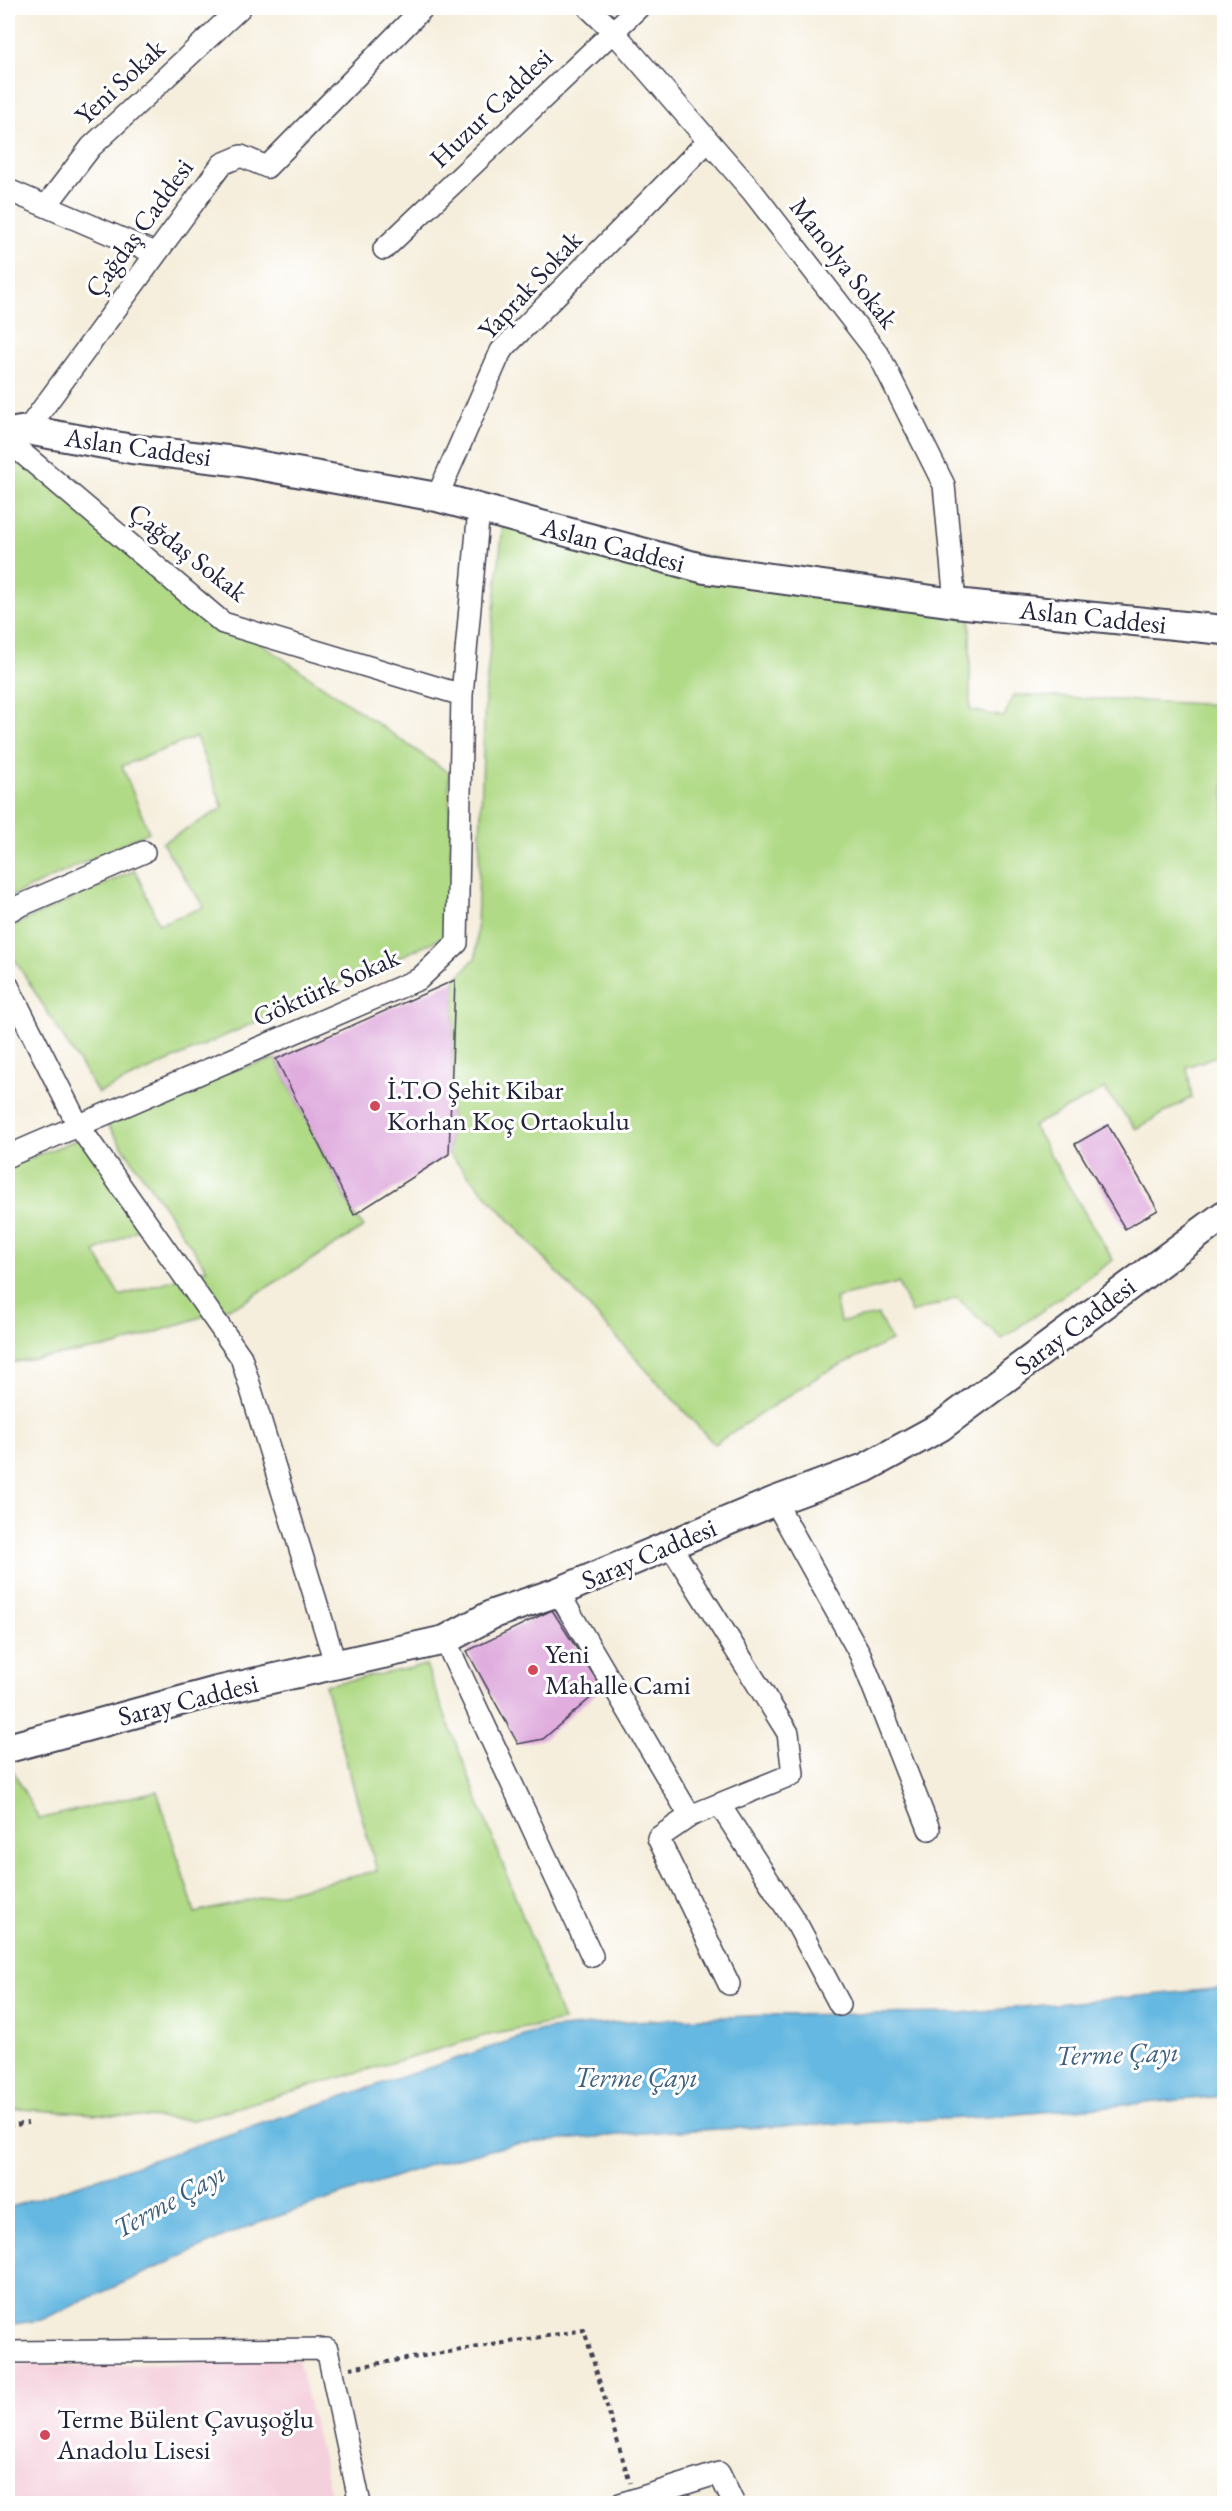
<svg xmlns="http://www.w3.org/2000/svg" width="1232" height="2511" font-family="'EB Garamond',serif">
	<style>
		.built { fill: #f4cfdc }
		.green { fill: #b0da86; stroke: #697e60; stroke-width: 1.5 }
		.water { fill: #65b8e1; stroke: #446d8e; stroke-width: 1.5 }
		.building { fill: #e0adde }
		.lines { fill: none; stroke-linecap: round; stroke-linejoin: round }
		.street-casing { stroke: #424153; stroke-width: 24 }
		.secondary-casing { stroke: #424153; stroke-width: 32 }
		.path { stroke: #424153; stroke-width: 4; stroke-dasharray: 4.5 4.5; stroke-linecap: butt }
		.street { stroke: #fff; stroke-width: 21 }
		.secondary { stroke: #fff; stroke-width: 28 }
		.poi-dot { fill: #d1495b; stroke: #fff; stroke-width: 2 }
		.labels { text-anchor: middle; stroke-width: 6; stroke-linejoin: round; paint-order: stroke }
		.street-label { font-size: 27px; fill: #22223b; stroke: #fff }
		.poi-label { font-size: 27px; fill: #22223b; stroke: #fff; text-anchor: start }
		.water-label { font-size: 28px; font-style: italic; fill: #3d5e7d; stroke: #fff }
	</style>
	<rect width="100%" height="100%" fill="#fff"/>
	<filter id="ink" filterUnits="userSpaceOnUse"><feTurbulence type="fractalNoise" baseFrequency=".0167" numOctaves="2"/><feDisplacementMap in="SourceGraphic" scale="12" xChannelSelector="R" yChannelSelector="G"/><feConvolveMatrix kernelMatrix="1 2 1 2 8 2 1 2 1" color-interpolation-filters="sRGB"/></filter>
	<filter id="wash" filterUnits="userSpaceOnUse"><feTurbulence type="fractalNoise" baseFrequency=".008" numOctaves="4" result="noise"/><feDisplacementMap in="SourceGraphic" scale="24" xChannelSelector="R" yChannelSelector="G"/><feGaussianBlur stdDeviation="1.35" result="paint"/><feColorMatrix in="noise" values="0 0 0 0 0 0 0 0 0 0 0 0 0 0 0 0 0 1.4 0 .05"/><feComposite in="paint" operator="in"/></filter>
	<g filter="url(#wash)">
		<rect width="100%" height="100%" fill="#f5eedc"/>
		<path class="built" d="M298 2359 333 2503 8 2504V2364L78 2367Z"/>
		<path class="green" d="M8 445 227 620 449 773 453 933 98 1093 8 949V928L135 870 159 924 204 907 162 843 223 808 196 737 122 766 149 832 8 898Z
			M504 515 970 611V710L1004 717 1014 695 1224 705V1053L1187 1067 1192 1097 1136 1129 1104 1089 1033 1126 1113 1260 1002 1339 957 1298 911 1313 898 1283 835 1298 840 1322 878 1315 891 1341 822 1374 714 1444 449 1154 455 980 476 957 485 696Z
			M276 1059 354 1215 364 1227 242 1303 116 1346 8 1363V1167L86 1136 148 1224 95 1252 120 1296 207 1269 107 1124 226 1072Z
			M426 1665 563 2021 484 2036 193 2120 19 2109 8 2112V1770L12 1769 39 1819 157 1791 195 1913 377 1871 325 1685Z"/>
		<path class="water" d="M1224 1988V2096L986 2117 655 2132 515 2144 432 2164 244 2228 41 2320 8 2325V2208L542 2030 632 2021 773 2015 960 2013Z"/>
		<g id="blocks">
			<path class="building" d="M455 980 449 1154 354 1215 276 1059Z
				M1108 1125 1158 1210 1125 1229 1075 1144Z
				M552 1610 602 1688 543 1739 518 1744 467 1651Z"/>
		</g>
	</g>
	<g filter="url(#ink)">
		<use href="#blocks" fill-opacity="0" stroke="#424153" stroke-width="1.5"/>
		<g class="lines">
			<g class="street-casing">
				<path id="street" d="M589 8 613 31 752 191 879 355 944 485 955 603
					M8 190 155 253
					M46 206 91 147 240 8
					M384 249 638 8
					M27 430 222 164 241 156 267 167 423 8
					M8 441 223 623 462 695
					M437 497 501 351 707 142
					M8 911 144 852
					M8 986 78 1125 241 1357 336 1666
					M8 1156 419 979 457 943 462 695 479 509
					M775 1501 860 1654 929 1829
					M670 1545 788 1733 793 1774 690 1816 658 1838 729 1984
					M558 1592 690 1816
					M445 1640 592 1956
					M719 1804 798 1926 840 2005
					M8 2352 327 2349 360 2504
					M620 2504 719 2473 734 2504"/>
			</g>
			<g class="secondary-casing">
				<path id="secondary" d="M8 433 27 430 132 449 235 461 437 497 705 569 955 603 1224 630
					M8 1748 217 1691 445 1640 493 1614 558 1592 775 1501 865 1468 940 1427 1224 1215"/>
			</g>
			<path class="path" d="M8 2126 28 2123
				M350 2368 584 2330 630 2483"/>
			<use href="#street" class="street"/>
			<use href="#secondary" class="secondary"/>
		</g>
	</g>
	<g class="poi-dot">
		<circle cx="375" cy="1106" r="6"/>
		<circle cx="533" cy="1670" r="6"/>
		<circle cx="45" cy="2435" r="6"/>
	</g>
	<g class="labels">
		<g class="street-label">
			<text transform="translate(120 82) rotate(-43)" y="9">Yeni Sokak</text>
			<text transform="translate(491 108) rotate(-44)" y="9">Huzur Caddesi</text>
			<text transform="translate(139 228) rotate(-54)" y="9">Çağdaş Caddesi</text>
			<text transform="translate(844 263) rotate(52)" y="9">Manolya Sokak</text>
			<text transform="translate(530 285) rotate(-47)" y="9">Yaprak Sokak</text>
			<text transform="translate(138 447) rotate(8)" y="9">Aslan Caddesi</text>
			<text transform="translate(613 545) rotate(15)" y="9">Aslan Caddesi</text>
			<text transform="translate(188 552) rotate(38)" y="9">Çağdaş Sokak</text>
			<text transform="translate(1093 617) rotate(6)" y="9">Aslan Caddesi</text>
			<text transform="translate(326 987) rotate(-24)" y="9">Göktürk Sokak</text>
			<text transform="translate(1075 1326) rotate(-37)" y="9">Saray Caddesi</text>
			<text transform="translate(649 1554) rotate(-23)" y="9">Saray Caddesi</text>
			<text transform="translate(188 1700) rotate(-14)" y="9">Saray Caddesi</text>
		</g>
		<g class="poi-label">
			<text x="387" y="1099">İ.T.O Şehit Kibar<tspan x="387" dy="31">Korhan Koç Ortaokulu</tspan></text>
			<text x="545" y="1663">Yeni<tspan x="545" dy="31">Mahalle Cami</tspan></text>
			<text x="57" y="2428">Terme Bülent Çavuşoğlu<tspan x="57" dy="31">Anadolu Lisesi</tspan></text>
		</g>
		<g class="water-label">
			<text transform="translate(1117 2053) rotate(-2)" y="10">Terme Çayı</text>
			<text x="636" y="2087">Terme Çayı</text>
			<text transform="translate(169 2200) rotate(-29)" y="10">Terme Çayı</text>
		</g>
	</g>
	<rect width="1232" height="2511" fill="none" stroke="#fff" stroke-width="30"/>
</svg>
